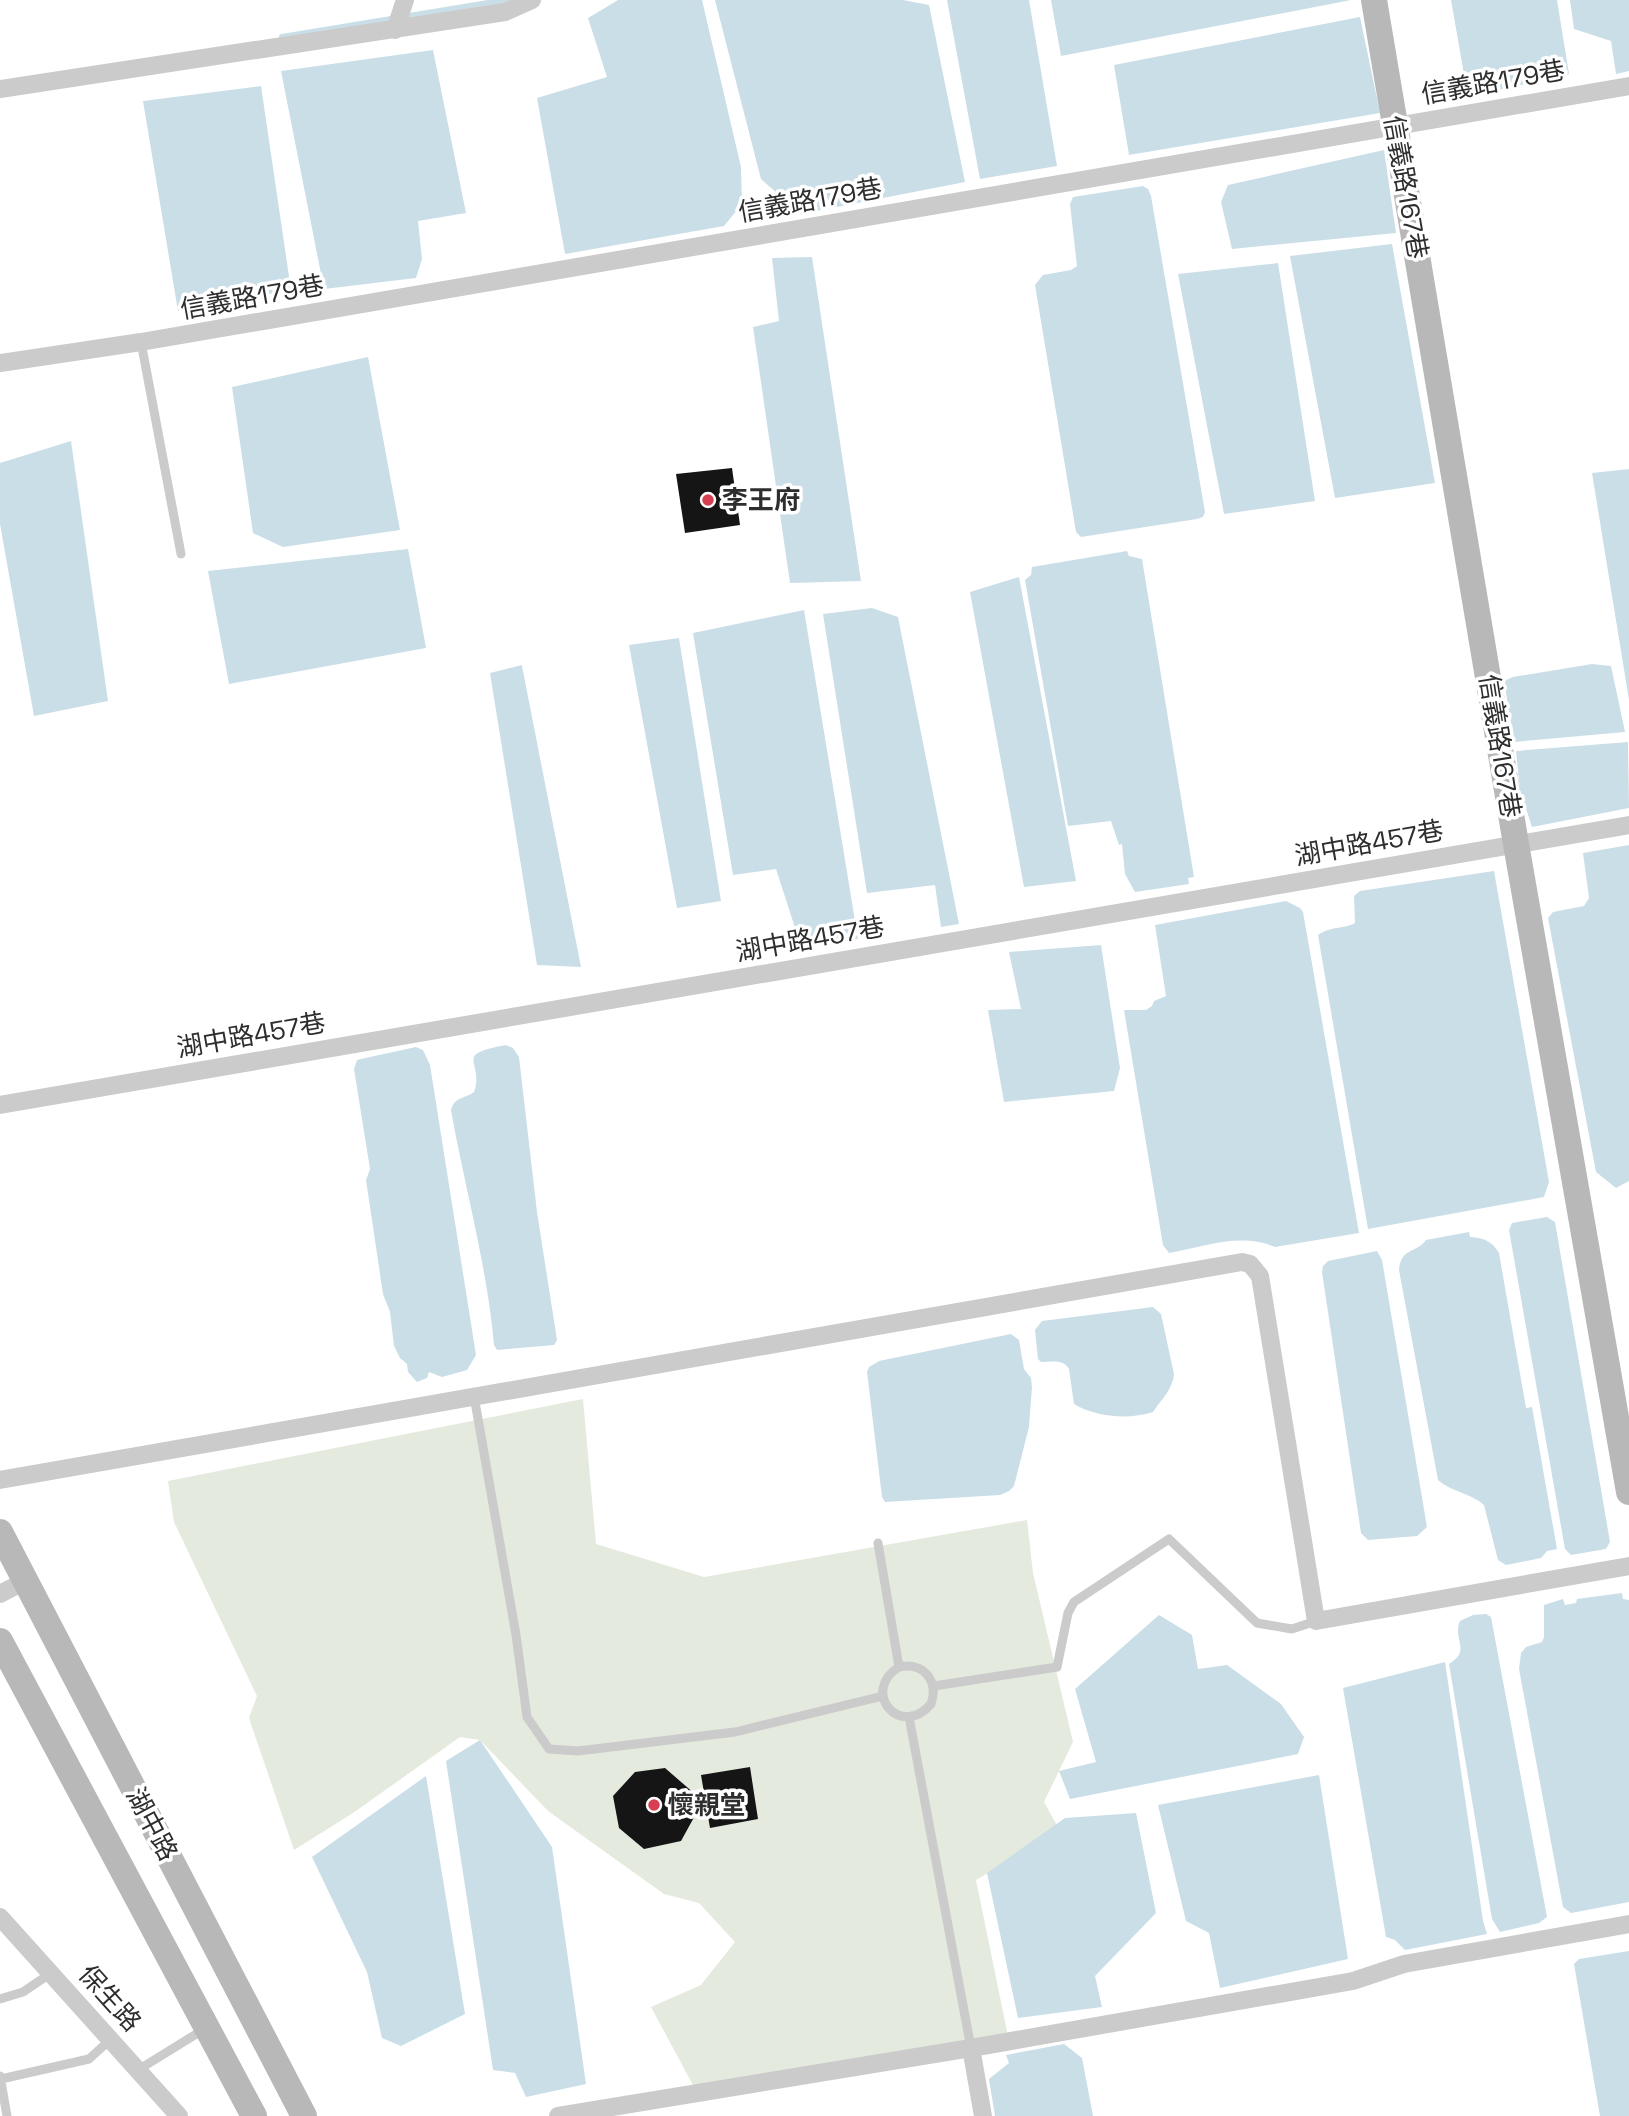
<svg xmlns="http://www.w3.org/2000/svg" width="1629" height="2116" font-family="'Space Grotesk','Noto Sans TC',sans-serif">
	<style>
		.green { fill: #e4eadd }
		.water { fill: #cadee8 }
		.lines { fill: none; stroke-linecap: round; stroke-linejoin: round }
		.stream { stroke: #cadee8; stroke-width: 6 }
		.building { fill: #151515 }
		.lane { stroke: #cbcbcb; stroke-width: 9 }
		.street { stroke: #cbcbcb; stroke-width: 18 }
		.secondary { stroke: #b8b8b8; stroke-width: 26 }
		.poi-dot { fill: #d53f51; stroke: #fff; stroke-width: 2.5 }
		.labels { text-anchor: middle; stroke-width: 7; stroke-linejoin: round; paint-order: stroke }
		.street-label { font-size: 26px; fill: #2e2e2e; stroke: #fff }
		.poi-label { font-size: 26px; font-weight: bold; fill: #2e2e2e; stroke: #fff; text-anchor: start }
	</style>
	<rect width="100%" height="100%" fill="#fff"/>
	<path class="green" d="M583 1399 596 1544 704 1577 1027 1520 1033 1573 1073 1742 1044 1802 1060 1831 976 1880 1010 2046 701 2100 651 2007 701 1985 735 1942 699 1903 664 1894 548 1811 480 1740 460 1737 353 1813 294 1850 249 1718 257 1696 174 1522 168 1481Z"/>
	<path class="water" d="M618 0H702L741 167 742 204 724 226 565 254 537 98 607 77 588 18Z
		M715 0H903L929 5 965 182 801 214 761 179Z
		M947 0H1029L1057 166 980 179Z
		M1051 0H1351L1061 56Z
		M1451 0H1557L1569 74 1468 97Z
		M1570 0H1629V71L1616 74 1611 41 1574 29Z
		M1360 17 1380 113 1129 155 1114 65Z
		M433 50 466 213 418 221 422 259 416 278 324 289 281 71Z
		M261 86 291 290 178 311 143 101Z
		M1384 150 1396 233 1232 249 1221 202 1228 185Z
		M1143 186 1148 189 1151 196 1205 512 1203 517 1197 519 1081 537 1076 532 1035 285 1043 275 1071 270 1077 266 1070 204 1073 197Z
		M1392 244 1435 483 1335 498 1290 256Z
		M812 257 861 581 790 583 753 327 779 321 772 258Z
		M1278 263 1315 501 1224 514 1178 274Z
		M368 357 400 530 283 547 253 533 232 387Z
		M71 441 108 701 34 716 0 524V463Z
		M1629 469V700L1592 473Z
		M408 549 426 648 229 684 208 571Z
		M1127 551 1129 556 1142 559 1194 877 1188 878 1189 884 1135 892 1125 874 1122 844 1119 845 1111 821 1068 826 1025 580 1031 575 1032 567Z
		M1019 577 1076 881 1024 887 970 592Z
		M872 608 898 617 959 924 941 927 935 885 867 893 823 614Z
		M804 610 858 939 800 943 776 869 733 875 693 633Z
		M679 638 721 901 677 908 629 645Z
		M1592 664 1611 666 1625 732 1514 742 1504 681 1513 677Z
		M522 665V666L581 967 537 965 490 673Z
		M1628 742 1629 808 1532 827 1520 790 1516 751Z
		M1629 845V1181L1616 1188 1596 1172 1548 918 1553 912 1584 906 1589 898 1583 853Z
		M1494 871 1549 1182 1544 1197 1368 1229 1318 935C1333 925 1342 930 1355 923L1354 896 1360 891Z
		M1286 901 1300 908 1303 912 1359 1233 1275 1247C1241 1232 1204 1247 1169 1253L1163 1245 1124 1010H1146L1152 1006 1154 1001 1166 996 1155 925Z
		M1101 945 1120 1068 1114 1091 1004 1102 988 1010 1021 1009 1009 952Z
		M506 1045 513 1048 519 1057 537 1212 557 1340 554 1345 497 1350 494 1345C487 1265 465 1189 451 1110 455 1096 465 1099 474 1092 485 1061 451 1055 506 1045Z
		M416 1047 423 1050 430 1065 476 1355 467 1370 442 1377 429 1372 427 1378 417 1382 408 1372 407 1364 400 1358 394 1346 390 1312 383 1294 366 1180 370 1169 354 1069 357 1060 361 1059Z
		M1547 1217 1555 1222 1610 1542 1606 1549 1571 1555 1565 1549 1509 1230 1512 1223Z
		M1469 1232 1470 1237C1484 1238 1492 1241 1499 1253L1526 1408 1532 1407 1557 1549 1547 1551 1541 1558 1506 1565 1498 1560 1484 1505C1471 1493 1451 1492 1438 1480L1399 1270C1401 1247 1416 1254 1426 1240Z
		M1377 1251 1382 1260 1427 1527 1417 1536 1368 1540 1361 1533 1322 1272 1323 1266 1328 1261Z
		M1153 1307 1161 1314 1174 1374C1173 1389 1161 1400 1153 1412 1128 1420 1096 1417 1074 1404L1069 1369C1063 1359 1052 1362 1041 1362L1038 1359 1035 1330 1042 1321Z
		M1011 1334 1019 1340 1024 1369 1031 1378 1032 1387 1029 1427 1014 1486 1009 1491 1000 1495 885 1502 882 1497 867 1372 869 1367 879 1361Z
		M1622 1593 1623 1599 1629 1600V1902L1571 1913 1563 1907 1519 1669 1521 1653 1526 1647 1542 1642 1544 1637V1605L1563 1599 1565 1605 1576 1603 1577 1599Z
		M1486 1614 1491 1617 1547 1917 1539 1923 1500 1932 1492 1919 1449 1664C1472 1650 1452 1640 1460 1621L1473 1615Z
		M1159 1615 1192 1635 1198 1669 1227 1665 1281 1704 1304 1737 1298 1754 1070 1799 1059 1771 1096 1762 1075 1689Z
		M1445 1662 1483 1921 1487 1934 1405 1950 1395 1940 1386 1937 1343 1688Z
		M480 1740 552 1847 586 2084 526 2097 515 2073 493 2070 446 1761Z
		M1319 1775 1348 1959 1220 1988 1209 1933 1186 1921 1158 1805Z
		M426 1776 465 2014 401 2046 382 2038 367 1972 312 1857Z
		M1136 1813 1156 1913 1095 1976 1102 2007 1018 2018 987 1873 1065 1818Z
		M1629 1951V2116H1600L1574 1964 1579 1959Z
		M1064 2044 1082 2058 1093 2116H995L989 2079 1009 2063 1006 2055Z"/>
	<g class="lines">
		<path class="stream" d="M282 37 506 0"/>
	</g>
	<path class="building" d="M732 468 740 525 685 533 676 474Z
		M750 1767 758 1819 710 1828 701 1775Z
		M665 1768 703 1801 681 1841 644 1849 619 1828 613 1796 635 1772Z"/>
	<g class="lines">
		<path class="lane" d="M141 342 181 554
			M474 1396 516 1635 527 1717 549 1749 578 1751 735 1732 883 1696
			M878 1543 899 1667C860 1691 900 1740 931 1704 939 1681 924 1662 899 1667
			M934 1686 1057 1667 1068 1613 1074 1602 1169 1539 1257 1623 1292 1629 1316 1621
			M909 1717 971 2048
			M0 1999 23 1992 51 1973
			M138 2070 206 2028
			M0 2076 7 2116
			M1 2079 89 2059 111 2039"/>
		<path class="street" d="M395 30 405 0
			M0 89 505 12 532 0
			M0 363 141 342 1629 86
			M0 1105 1629 825
			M0 1480 1242 1262 1250 1264 1260 1276 1316 1621 1629 1566
			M0 1594 25 1581
			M0 1917 179 2116
			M971 2048 983 2116
			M558 2116 971 2048 1353 1981 1404 1964 1629 1924"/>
		<path class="secondary" d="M1374 0 1516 844 1629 1492
			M0 1532 304 2116
			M0 1641 254 2116"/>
	</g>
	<g class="poi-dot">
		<circle cx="708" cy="500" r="7"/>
		<circle cx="654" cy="1805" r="7"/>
	</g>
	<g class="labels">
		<g class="street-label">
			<text transform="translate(1493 82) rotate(-10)" y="9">信義路179巷</text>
			<text transform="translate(1406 187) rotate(80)" y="9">信義路167巷</text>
			<text transform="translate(810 200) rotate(-10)" y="9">信義路179巷</text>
			<text transform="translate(252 297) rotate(-10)" y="9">信義路179巷</text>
			<text transform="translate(1500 746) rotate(81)" y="9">信義路167巷</text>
			<text transform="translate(1369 843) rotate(-10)" y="9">湖中路457巷</text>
			<text transform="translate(810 939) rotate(-10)" y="9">湖中路457巷</text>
			<text transform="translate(251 1035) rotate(-10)" y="9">湖中路457巷</text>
			<text transform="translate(152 1824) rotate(62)" y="9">湖中路</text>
			<text transform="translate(110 1998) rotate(48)" y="9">保生路</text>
		</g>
		<g class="poi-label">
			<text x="722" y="509">李王府</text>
			<text x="668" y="1814">懷親堂</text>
		</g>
	</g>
</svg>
